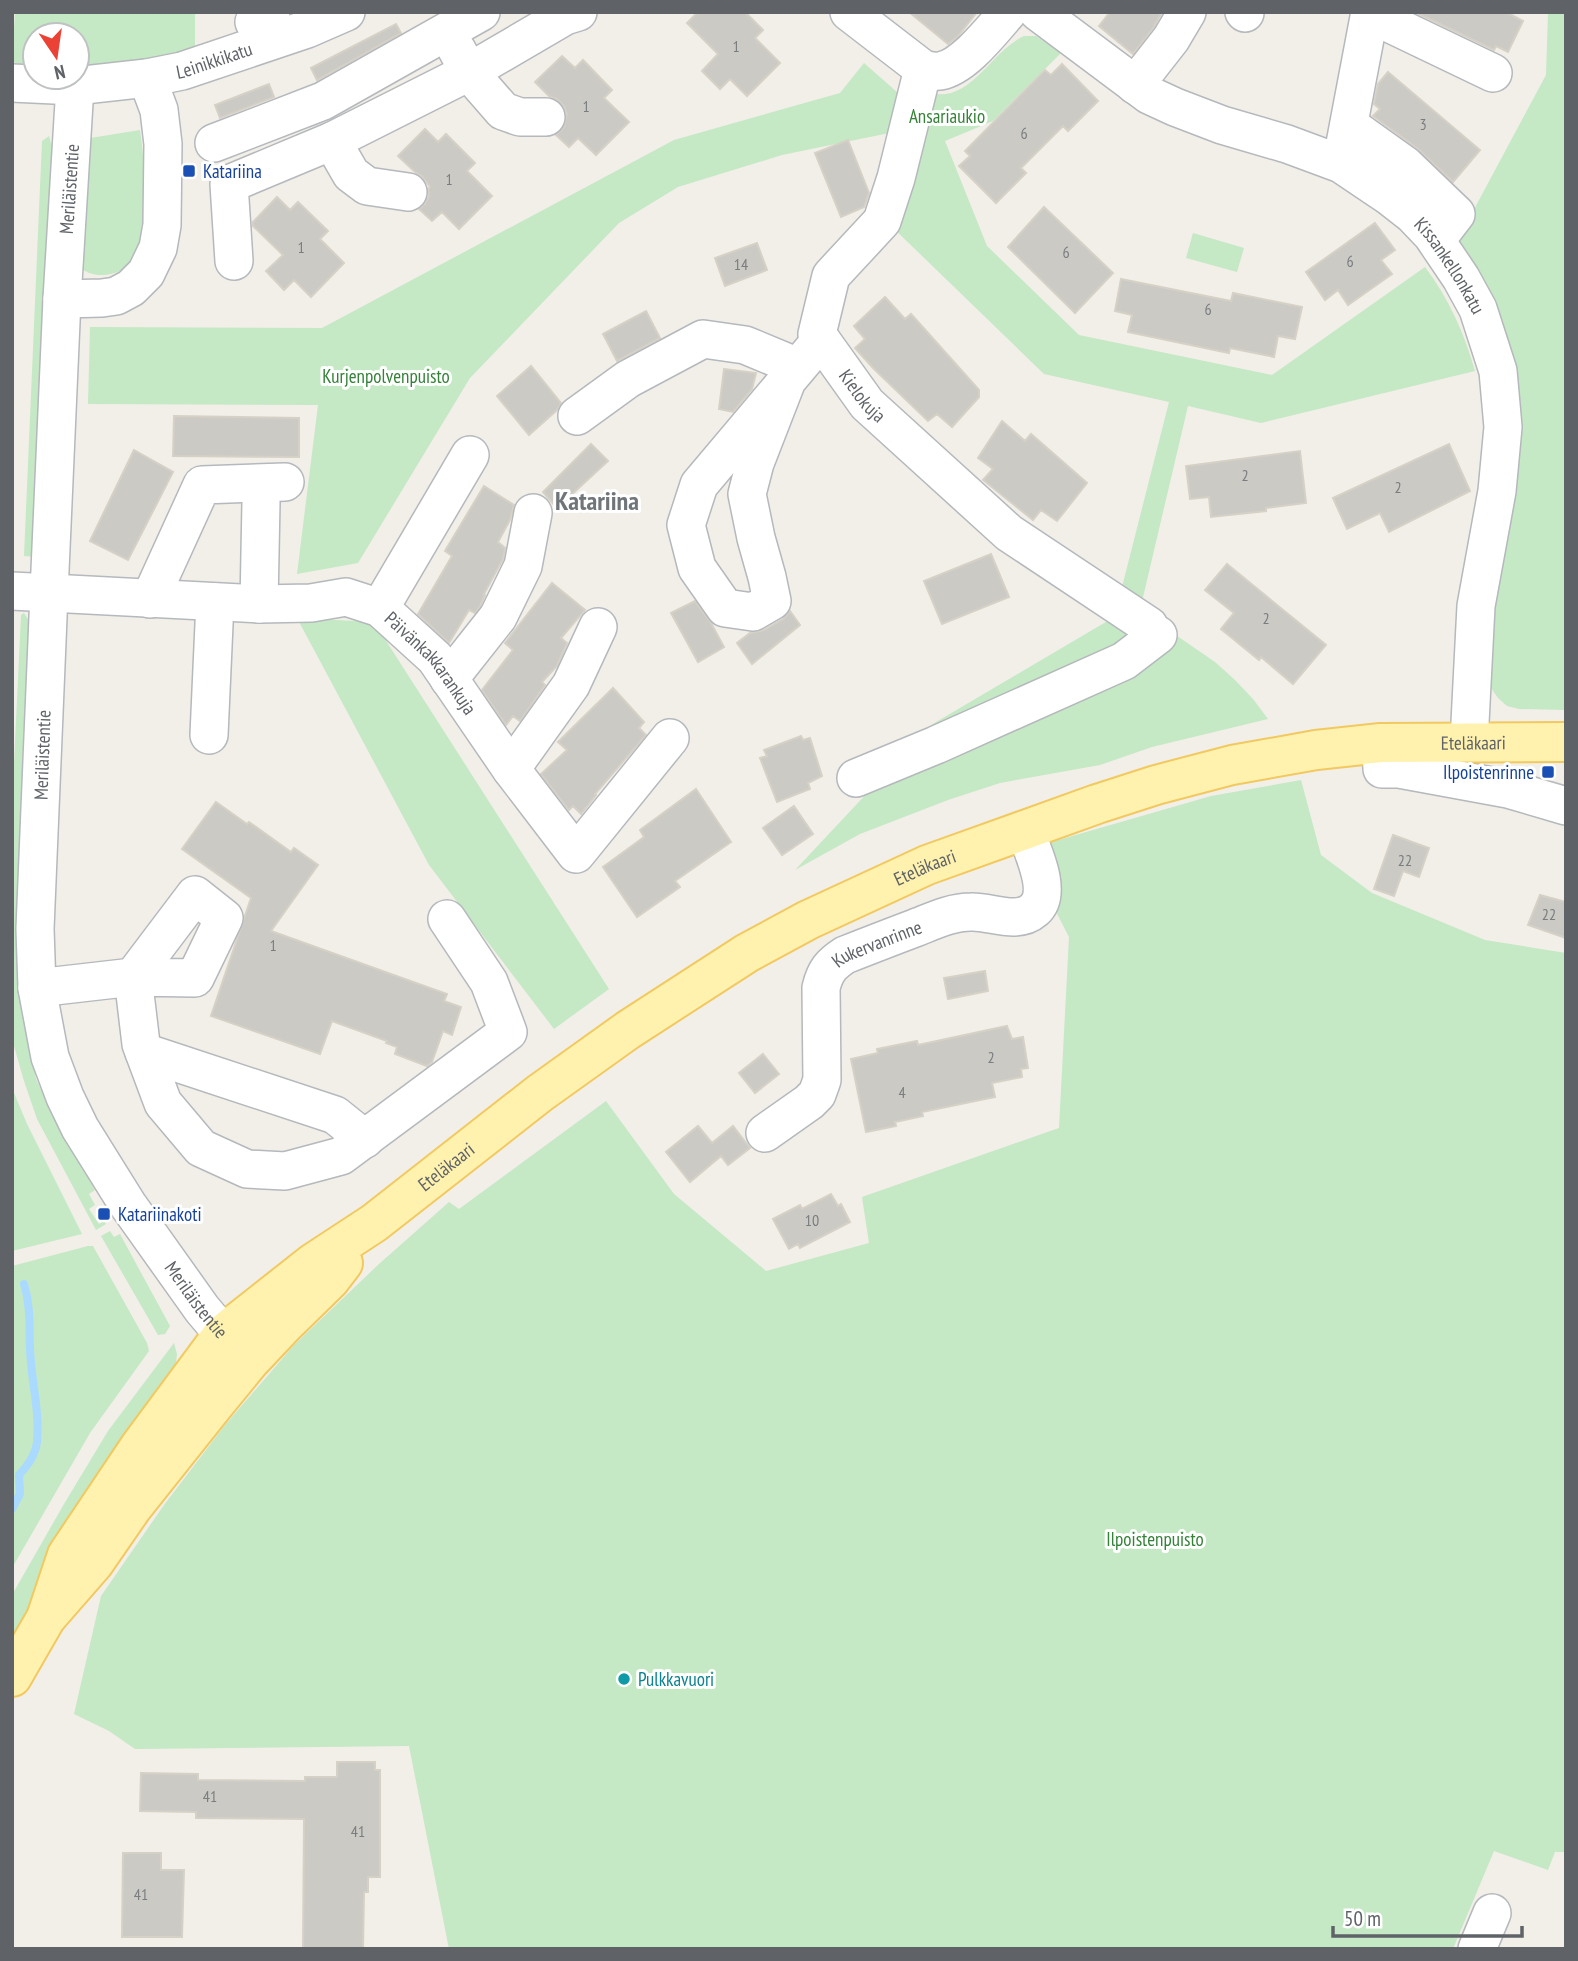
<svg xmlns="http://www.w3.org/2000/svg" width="1578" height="1961" font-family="'PT Sans Narrow',sans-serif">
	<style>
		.green { fill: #c5e8c5 }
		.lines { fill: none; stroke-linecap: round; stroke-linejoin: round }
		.stream { stroke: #aadaff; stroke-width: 8 }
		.building { fill: #cccac5; stroke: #d6d1c6; stroke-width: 2 }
		.minor-casing { stroke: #b5b8bc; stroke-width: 40 }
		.major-casing { stroke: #f2c960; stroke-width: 42 }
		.minor { stroke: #fff; stroke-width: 37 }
		.major { stroke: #fff2af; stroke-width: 38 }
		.transit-dot { fill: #1a4fb4; stroke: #fff; stroke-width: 2.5 }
		.culture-dot { fill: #0f9aa8; stroke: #fff; stroke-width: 2.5 }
		.labels { text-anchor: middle; stroke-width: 6; stroke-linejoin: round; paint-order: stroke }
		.number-label { font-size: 16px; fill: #7a7d7f }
		.street-label { font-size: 19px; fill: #5f6368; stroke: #fff }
		.park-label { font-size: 19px; fill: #348238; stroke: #fff }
		.transit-label { font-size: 19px; fill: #164399; stroke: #fff; text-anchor: start }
		.culture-label { font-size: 19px; fill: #0d838f; stroke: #fff; text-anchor: start }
		.district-label { font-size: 26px; font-weight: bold; fill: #70757a; stroke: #fff }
	</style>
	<rect width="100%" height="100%" fill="#f1efe8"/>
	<path class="green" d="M15 12H195V49L102 71 77 69V35H35V67L12 62Z
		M1548 12H1566V710L1519 709 1507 706 1498 698 1491 688 1490 677 1493 611 1517 469 1456 243 1546 75Z
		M1024 36H1036L1061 53 993 121 945 141 987 246 1079 335 1272 375 1425 267C1449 299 1464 332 1475 371L1261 423 1188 406 1140 610 1120 595 1169 402 1044 374 887 222 929 94C936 94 944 95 951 93 981 83 996 49 1024 36Z
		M864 63 906 100 899 131 782 155 678 187 619 223 470 378 358 563 297 574 318 405 88 404 90 327 322 328 674 140 840 93Z
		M140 130C145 162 145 192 142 223 140 234 140 246 136 256 130 269 113 276 99 275 92 275 85 271 79 268L84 139Z
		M49 136 52 147 54 171 37 557 24 556 42 141Z
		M1193 233 1244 248 1237 272 1186 258Z
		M24 613 31 624 22 1000 36 1079 53 1115 95 1190 89 1194 95 1205 89 1209 99 1224 104 1221 106 1224 96 1230 37 1119 24 1081 12 1039V806L21 615Z
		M1116 616 1167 629 1215 662 1235 680 1253 699 1268 719 1152 747 1100 765 1000 783 948 800 860 834 795 870 931 725Z
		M297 618 374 622 609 989 554 1029 429 865Z
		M1301 780 1321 855 1372 893 1485 940 1566 953V1852H1555L1548 1870 1494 1851 1453 1949H449L409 1746 135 1749 109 1731 74 1714 101 1596 164 1505 225 1425 294 1345 379 1264 449 1202 459 1209 606 1101 674 1194 766 1271 869 1243 862 1197 1059 1128 1069 937 1051 902 1048 843 1211 796Z
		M12 1088 27 1124 82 1234 12 1251Z
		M110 1231 114 1237 120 1234 170 1326 165 1334 158 1335 101 1236Z
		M88 1246H93L147 1343 149 1351 90 1433 12 1568V1266Z
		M174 1343 177 1354 175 1372 73 1530 12 1638V1595L64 1504 108 1431Z"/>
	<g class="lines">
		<path class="stream" d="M12 1509 20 1494 19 1475C28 1465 35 1456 37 1442 40 1411 31 1380 30 1349 29 1325 31 1308 24 1284"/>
	</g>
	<path class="building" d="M698 12H745L763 30 755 38 780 63 747 96 730 79 720 89 702 71 718 54 687 23Z
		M909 12H977L958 36 948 44Z
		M1110 12H1162L1154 27 1133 54 1099 26Z
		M1415 12H1506L1523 21 1508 52 1496 46 1494 50Z
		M396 24 401 33 317 80 311 68Z
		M562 56 575 68 583 60 612 90 604 98 629 122 596 155 578 138 569 147 556 135 564 127 567 114 564 106 557 99 550 97 535 82Z
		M1062 64 1098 101 1068 131 1063 126 1021 168 1026 173 996 203 959 166 970 156 965 151 1045 70 1051 75Z
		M1388 72 1480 150 1453 182 1417 148 1373 116 1380 109 1374 104 1378 84Z
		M269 84 274 97 220 118 215 105Z
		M425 129 438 142 446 134 475 163 467 171 492 196 459 229 442 212 432 221 419 209 425 204 429 196 428 189 430 187 422 176 416 173 398 156Z
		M848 140 869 193 864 207 841 217 815 153Z
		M277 197 290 210 298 202 328 231 320 239 344 263 311 297 294 280 284 290 266 271 283 255 253 226V222Z
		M1044 207 1113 273 1075 313 1008 247Z
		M1375 223 1395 250 1381 260 1392 274 1348 305 1338 290 1325 300 1306 272Z
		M757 243 767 270 725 286 715 258Z
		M1121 279 1231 301 1233 293 1302 307 1295 339 1278 336 1274 357 1230 348 1229 353 1128 332 1132 315 1115 311Z
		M885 297 905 319 911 314 979 390V397L952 427 937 414 928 421 873 368 855 348 865 339 854 326Z
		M646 311 660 338 617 361 603 334Z
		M531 366 561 403 557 410 529 435 497 396Z
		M724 369 756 373 752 389 733 412 719 409Z
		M174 416 299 418V457L173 456Z
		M1002 421 1025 441 1031 434 1087 483 1057 521 1041 510 1033 520 983 480 993 469 978 458Z
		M591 444 608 461 557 508 543 492Z
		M1449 444 1470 491 1389 532 1380 513 1347 529 1333 498Z
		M134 450 173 472 128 560 90 541Z
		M1300 451 1306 503 1266 508V511L1211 517 1209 497 1190 499 1186 466Z
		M484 486 514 505 510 520 498 542 505 548 503 559 484 594 485 595 480 606 475 613 469 610 449 643 418 614 452 556 445 551Z
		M991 554 1009 597 942 624 924 581Z
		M1227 564 1326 645 1293 684 1261 657 1259 660 1221 629 1234 613 1205 590Z
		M552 583 585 610 561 638 567 643 557 666 542 682 545 685 520 721 513 716 506 725 482 690 513 650 505 643Z
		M695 601 711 623 724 647 698 662 671 613Z
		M790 611 800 625 752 664 737 643 750 633 764 630 783 619Z
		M613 688 644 722 639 728 646 735 595 794 596 795 581 814 573 806 569 810 541 774 567 750 558 742Z
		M801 736 803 740 810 738 822 776 808 783 810 789 777 802 760 758 767 756 764 750Z
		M696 789 731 842 675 881 680 887 637 917 603 867 644 837 640 830Z
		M216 802 247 824 249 822 291 852 294 848 318 865 271 931 447 994 444 1001 461 1007 452 1035 443 1031 432 1062 427 1066 395 1054 397 1047 386 1043 387 1041 332 1021 320 1054 211 1016 251 898 182 849Z
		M794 806 813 834 782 855 763 828Z
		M1393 835 1429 848 1419 877 1403 871 1394 896 1374 889Z
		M1540 895 1566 902V938L1528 925Z
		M985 971 988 991 948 999 944 978Z
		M1007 1026 1012 1039 1023 1037 1028 1068 1021 1069 1022 1077 992 1083 995 1097 922 1112 923 1116 895 1122 896 1126 866 1132 851 1059 878 1053 877 1049 917 1041 918 1045Z
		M763 1054 779 1074 755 1093 739 1073Z
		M698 1126 712 1143 733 1126 750 1148 728 1165 721 1156 690 1182 666 1152Z
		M831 1194 838 1206 841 1204 850 1222 800 1248 798 1244 789 1249 773 1219 800 1205 802 1209Z
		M337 1762H375V1770H380V1877H368V1892H364L363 1949 303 1948 304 1819 196 1818V1812L140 1811 141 1773 198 1774V1780L305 1781V1777H337Z
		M123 1853H161V1870H184L182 1937H122Z"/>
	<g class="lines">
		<g class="minor-casing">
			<g id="minor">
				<path d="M849 12 923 69C928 70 934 72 940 71 964 67 992 30 1008 12"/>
				<path id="s1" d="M1038 12 1149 95 1175 107 1222 125 1287 144 1341 164 1390 197 1413 215 1432 235 1461 278 1478 309 1498 371 1503 427 1497 491 1476 606 1469 742"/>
				<path d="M1244 12 1245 13"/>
				<path d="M1370 14 1493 73"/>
				<path d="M254 22 271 12"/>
				<path d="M457 50 469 72 503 111 520 117H546"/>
				<path id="s2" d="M923 69 896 178 882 221 831 276 817 334 867 404 1009 533 1149 626"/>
				<path id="s3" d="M12 83 75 86 147 78 182 71 307 29 346 12"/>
				<path d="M1135 85 1171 39 1187 12"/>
				<path id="s4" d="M75 86 62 299 49 593 35 929 37 988 50 1057 65 1097 80 1128 128 1205 202 1309 223 1334 245 1356"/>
				<path d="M1349 125 1405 165 1456 214 1436 240"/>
				<path d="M332 141 351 174 367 186 408 192"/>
				<path d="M214 143 323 101 481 12"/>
				<path d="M1344 149 1370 12"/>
				<path d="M234 261 229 184 332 141 469 72 565 16 578 12"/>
				<path d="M62 299 102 298 116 296 131 288 146 273 158 248 162 225 163 144 159 110 147 78"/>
				<path d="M788 378 755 463 747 494 756 538 767 577 772 601 753 612 725 608 697 568 686 525 699 485 821 340"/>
				<path d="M577 416 628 379 703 339 745 345 798 367"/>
				<path id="s5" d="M12 591 259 604 311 603 346 597 380 608 435 658 511 769 576 854 670 738"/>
				<path d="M150 599 202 485 285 482"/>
				<path d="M259 604 261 502"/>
				<path d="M380 608 470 455"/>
				<path d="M449 679 498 617 523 566 533 513"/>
				<path d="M209 735 215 602"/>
				<path d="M1381 743 1382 769H1399L1508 789 1566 806"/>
				<path d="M511 769 571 685 598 627"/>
				<path d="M856 778 936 745 1124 661 1158 635"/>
				<path d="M37 988 133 977 195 978 224 918 195 895 133 977 141 1044 163 1103 201 1148 247 1169 285 1171 341 1156 508 1032 489 982 447 919"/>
				<path d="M144 1052 335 1115 365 1139"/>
				<path id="s6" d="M765 1133 809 1102 817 1094 822 1080 821 988C825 971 831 964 845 955 868 946 891 937 915 928 933 921 951 912 971 912 990 911 1017 925 1034 910 1054 893 1032 850 1025 830"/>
				<path d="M1477 1949 1492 1913"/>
			</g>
		</g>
		<g class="major-casing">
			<g id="major">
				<path id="s7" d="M46 1618 67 1555 140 1446 223 1334 313 1263 374 1223 540 1093 628 1030 747 953 808 920 927 865 1097 804 1156 785 1232 765 1316 750 1381 743 1566 742"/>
				<path d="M12 1677 46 1618 94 1563 132 1508 214 1405 250 1361 283 1326 330 1280 343 1263"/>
			</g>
		</g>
		<use href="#minor" class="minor"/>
		<use href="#major" class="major"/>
	</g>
	<g class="transit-dot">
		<rect x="182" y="164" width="14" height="14" rx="3.5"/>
		<rect x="1541" y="765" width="14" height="14" rx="3.5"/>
		<rect x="97" y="1207" width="14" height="14" rx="3.5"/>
	</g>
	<circle class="culture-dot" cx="624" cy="1679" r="7"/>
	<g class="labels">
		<g class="number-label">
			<text x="736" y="52">1</text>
			<text x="586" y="112">1</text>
			<text x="1423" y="130">3</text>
			<text x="1024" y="139">6</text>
			<text x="449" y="185">1</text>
			<text x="301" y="253">1</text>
			<text x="1066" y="258">6</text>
			<text x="1350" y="267">6</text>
			<text x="741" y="270">14</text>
			<text x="1208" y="315">6</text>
			<text x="1245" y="481">2</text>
			<text x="1398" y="493">2</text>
			<text x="1266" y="624">2</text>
			<text x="1405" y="866">22</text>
			<text x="1549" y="920">22</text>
			<text x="273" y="951">1</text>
			<text x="991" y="1063">2</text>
			<text x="902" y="1098">4</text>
			<text x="812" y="1226">10</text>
			<text x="210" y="1802">41</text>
			<text x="358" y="1837">41</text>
			<text x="141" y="1900">41</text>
		</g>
		<g class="street-label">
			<text dy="7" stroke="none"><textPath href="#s3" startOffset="205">Leinikkikatu</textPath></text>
			<text transform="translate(69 189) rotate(-86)" y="7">Meriläistentie</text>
			<text dy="7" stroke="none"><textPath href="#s1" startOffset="494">Kissankellonkatu</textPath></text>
			<text dy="7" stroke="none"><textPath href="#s2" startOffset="369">Kielokuja</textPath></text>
			<text dy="7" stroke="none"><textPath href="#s5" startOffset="446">Päivänkakkarankuja</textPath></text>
			<text dy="7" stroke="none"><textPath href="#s7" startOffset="1750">Eteläkaari</textPath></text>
			<text transform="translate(42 755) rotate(-88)" y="7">Meriläistentie</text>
			<text dy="7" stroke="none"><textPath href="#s7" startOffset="1183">Eteläkaari</textPath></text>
			<text dy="7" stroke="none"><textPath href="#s6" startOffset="248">Kukervanrinne</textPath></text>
			<text dy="7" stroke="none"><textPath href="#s7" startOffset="616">Eteläkaari</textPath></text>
			<text dy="7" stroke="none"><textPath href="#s4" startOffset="1258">Meriläistentie</textPath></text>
		</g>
		<g class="park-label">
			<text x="947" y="123">Ansariaukio</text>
			<text x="386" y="383">Kurjenpolvenpuisto</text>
			<text x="1155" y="1546">Ilpoistenpuisto</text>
		</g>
		<g class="transit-label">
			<text x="203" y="178">Katariina</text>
			<text x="1534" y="779" text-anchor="end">Ilpoistenrinne</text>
			<text x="118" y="1221">Katariinakoti</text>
		</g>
		<g class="culture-label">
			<text x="638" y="1686">Pulkkavuori</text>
		</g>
		<g class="district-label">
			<text x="597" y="510">Katariina</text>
		</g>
	</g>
	<rect width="1578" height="1961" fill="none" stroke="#5f6368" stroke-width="28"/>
	<g transform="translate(56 56) rotate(167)"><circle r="33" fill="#ffffff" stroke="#bfc1c3" stroke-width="2"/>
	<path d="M0-5L12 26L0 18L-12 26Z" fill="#ea4335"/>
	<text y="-10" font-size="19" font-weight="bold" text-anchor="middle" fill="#5f6368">N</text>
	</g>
	<path d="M1333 1926v10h189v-10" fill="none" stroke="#5f6368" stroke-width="3.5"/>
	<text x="1344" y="1926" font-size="21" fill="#5f6368" stroke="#ffffff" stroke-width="5" paint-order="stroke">50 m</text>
</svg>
